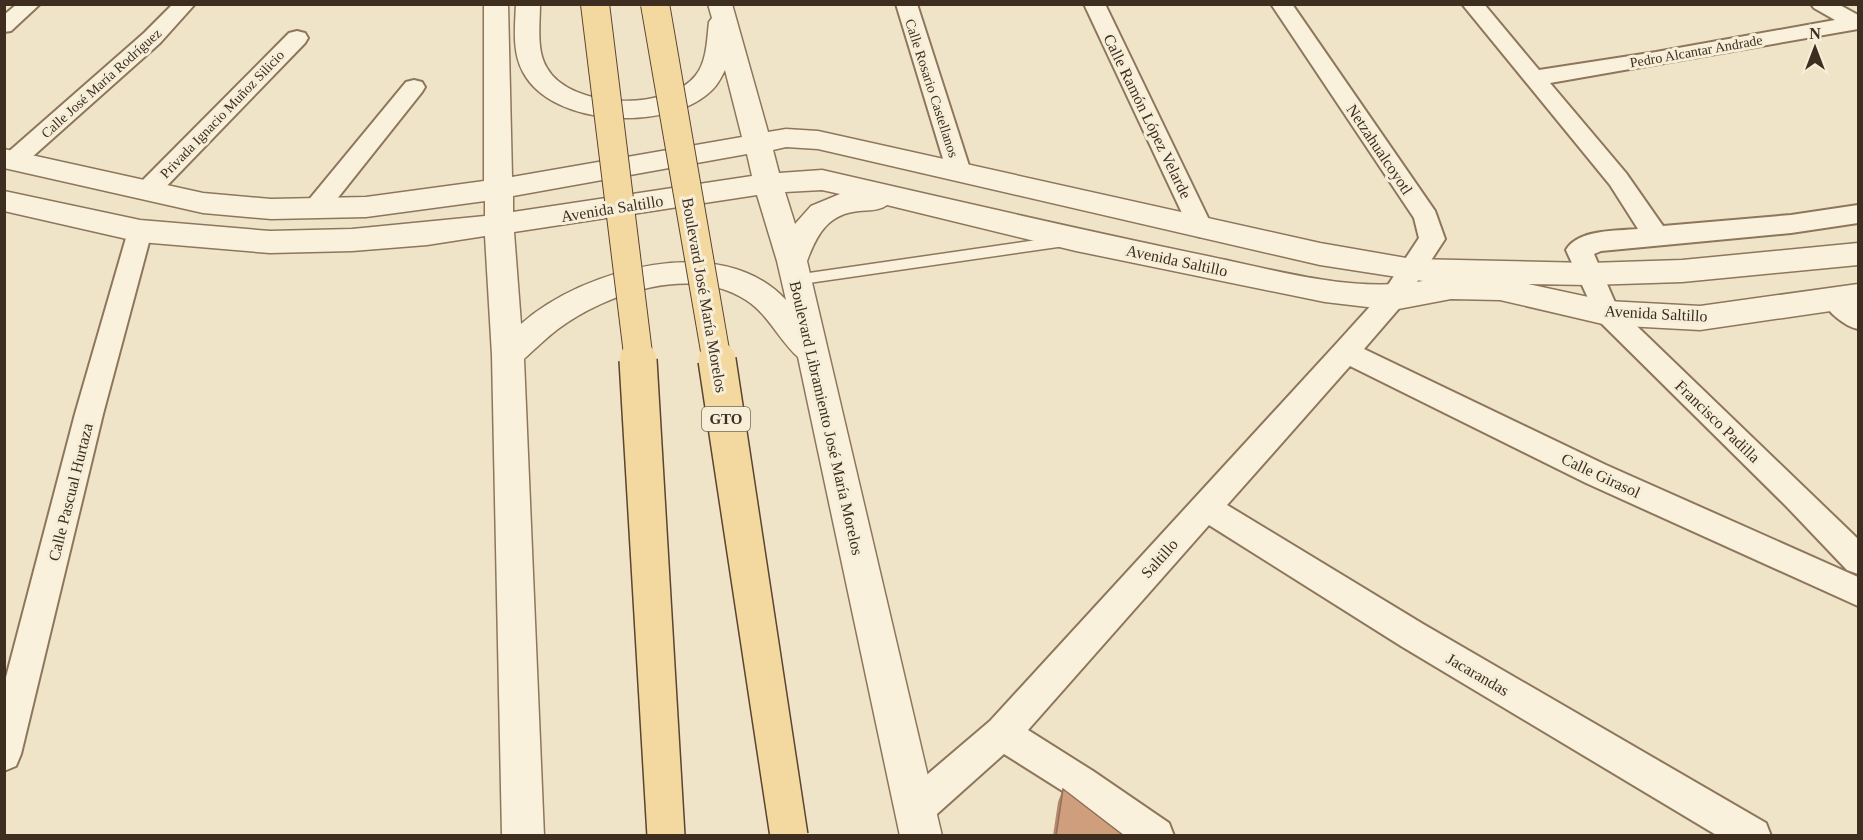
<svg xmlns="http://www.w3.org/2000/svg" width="1863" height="840" font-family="Georgia,serif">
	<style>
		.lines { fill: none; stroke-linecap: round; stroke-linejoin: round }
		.service-casing { stroke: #8d765c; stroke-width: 3 }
		.minor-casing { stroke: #8d765c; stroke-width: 4 }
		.tertiary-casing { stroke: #8d765c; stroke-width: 3 }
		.service { fill: #faf1dc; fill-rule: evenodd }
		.minor { fill: #faf1dc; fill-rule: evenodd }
		.tertiary { fill: #faf1dc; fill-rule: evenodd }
		.primary-bridge-far1-casing { stroke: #5b4430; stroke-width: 30; stroke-linecap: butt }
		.primary-bridge-casing { stroke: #5b4430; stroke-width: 40; stroke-linecap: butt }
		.primary-bridge-far1 { stroke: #f3d9a0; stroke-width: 28 }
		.primary-bridge { stroke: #f3d9a0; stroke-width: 37 }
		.wall { fill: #b2896c }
		.building { fill: #cf9f7d; stroke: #916f58; stroke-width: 1.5 }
		.labels { text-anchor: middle; stroke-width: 6; stroke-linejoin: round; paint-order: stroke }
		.far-street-label { font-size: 14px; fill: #3d2e20; stroke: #f7eed8 }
		.shield { fill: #f7eed8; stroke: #756857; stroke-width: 1.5 }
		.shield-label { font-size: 15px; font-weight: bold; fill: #3d2e20 }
		.street-label { font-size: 16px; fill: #3d2e20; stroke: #f7eed8 }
	</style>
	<rect width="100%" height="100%" fill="#f0e4c8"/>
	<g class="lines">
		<g class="service-casing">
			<path id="service" d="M1065 236 1072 241 1065 246 795 285 788 280 795 275Z"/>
		</g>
		<g class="minor-casing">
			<path id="minor" d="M17 4H40L11 31 4 32V15Z
				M173 4H195L160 43 22 166 14 168 6 166V154L144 33Z
				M896 4H917L971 172 967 178 959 180 951 178 947 172Z
				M1084 4H1105L1213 228 1210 234 1201 237 1192 234 1189 228Z
				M1271 4H1292L1435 211 1445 239 1402 305 1364 349 1606 465 1858 577V606L1586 483 1350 366 1227 505 1423 624 1766 823 1771 836H1718L1401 646 1209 525 1028 730 1093 771 1169 823 1174 836H1125L1069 795 1004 754 928 822 915 827 902 822 897 809 902 796 990 721 1336 344 1384 291 1419 238 1414 218Z
				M1462 4H1484L1539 70 1656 52 1835 20 1814 8 1811 4H1838L1858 15V29L1550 83 1626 173 1663 226 1791 215 1858 205V223L1791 233 1601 251 1594 254 1617 307 1858 539V574L1847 570 1786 506 1598 320 1566 250C1578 229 1617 231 1638 229L1610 185Z
				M297 31 305 33 308 38 305 43 157 196 148 199 139 196 136 190 139 184 289 33Z
				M414 80 422 82 425 87 422 92 325 214 316 217 307 214 304 208 307 202 406 82Z
				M140 222 149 225 152 231 103 414 21 754 16 766 4 771V685L75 414 128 231 131 225Z
				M1834 289 1843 292 1858 304V329C1844 326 1828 312 1821 299L1825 292Z"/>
		</g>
		<g class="tertiary-casing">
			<path id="tertiary" d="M484 4H508L512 177 742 137 725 70C722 76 718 84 713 89 672 132 552 128 523 72 512 52 515 27 516 4H540C540 24 536 51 547 68 570 109 668 112 696 75 707 61 707 39 709 22L712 18 708 4H732L768 132 786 129 818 131 1320 243 1412 259 1589 263 1682 260 1858 243V265L1682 282 1589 285 1528 284 1607 301 1700 306 1858 284V307L1700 330 1607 325 1500 300 1451 299 1393 310 1325 302 1076 251 887 205C879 211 869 210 859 211 828 214 817 234 807 261L942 836H900L798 357C779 340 768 314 746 300 691 264 607 293 558 329 546 338 535 349 524 359L544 836H502L492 355 485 236 427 245 352 251 270 253 140 242 4 211V191L140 220 270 231 352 229 485 216V201L366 217 271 219 203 213 4 168V149L203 193 271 199 366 197 484 181ZM786 147 818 149 1320 265 1423 281C1353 293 1280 271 1212 257 1082 230 952 200 822 170L779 173 773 150ZM747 154 752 176 513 212V196ZM822 190 840 194 811 206 795 224 785 192ZM757 195 777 261 786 300C722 230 583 269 521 324L514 232Z"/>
		</g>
		<use href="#service" class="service"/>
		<use href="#minor" class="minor"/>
		<use href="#tertiary" class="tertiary"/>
		<g class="primary-bridge-far1-casing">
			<path id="primary-bridge-far1" d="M595 4 639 362
				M655 4 717 362"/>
		</g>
		<g class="primary-bridge-casing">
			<path id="primary-bridge" d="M638 360 666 836
				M717 360 789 836"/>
		</g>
		<use href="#primary-bridge-far1" class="primary-bridge-far1"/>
		<use href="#primary-bridge" class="primary-bridge"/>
	</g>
	<path class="wall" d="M1063 789 1124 836H1053L1058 802Z"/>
	<path class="building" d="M1063 789 1124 836H1056Z"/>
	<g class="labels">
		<g class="far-street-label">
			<text transform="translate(1696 51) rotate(-10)" y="5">Pedro Alcantar Andrade</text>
			<text transform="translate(101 83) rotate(-42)" y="5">Calle José María Rodríguez</text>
			<text transform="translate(932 88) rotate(72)" y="5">Calle Rosario Castellanos</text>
			<text transform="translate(222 114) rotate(-46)" y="5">Privada Ignacio Muñoz Silicio</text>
		</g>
		<rect class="shield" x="702" y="407" width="48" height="24" rx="4.5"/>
		<g class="shield-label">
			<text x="726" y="424">GTO</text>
		</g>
		<g class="street-label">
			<text transform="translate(1148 116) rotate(64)" y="6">Calle Ramón López Velarde</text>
			<text transform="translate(1380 149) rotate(56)" y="6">Netzahualcoyotl</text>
			<text transform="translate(612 208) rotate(-9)" y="6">Avenida Saltillo</text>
			<text transform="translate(1177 260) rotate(12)" y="6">Avenida Saltillo</text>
			<text transform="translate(705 295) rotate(80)" y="6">Boulevard José María Morelos</text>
			<text transform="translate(1656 313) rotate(3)" y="6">Avenida Saltillo</text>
			<text transform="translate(827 418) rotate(77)" y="6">Boulevard Libramiento José María Morelos</text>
			<text transform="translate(1718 421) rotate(44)" y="6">Francisco Padilla</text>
			<text transform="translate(1601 475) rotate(25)" y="6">Calle Girasol</text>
			<text transform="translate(70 492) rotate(-76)" y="6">Calle Pascual Hurtaza</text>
			<text transform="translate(1159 558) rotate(-48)" y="6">Saltillo</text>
			<text transform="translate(1478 674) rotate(30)" y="6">Jacarandas</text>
		</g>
	</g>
	<rect width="1863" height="840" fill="none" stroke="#3d2e20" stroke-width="12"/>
	<g transform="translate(1815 48)" stroke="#f7eed8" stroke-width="4.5" paint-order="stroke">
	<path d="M0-4.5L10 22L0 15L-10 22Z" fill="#3d2e20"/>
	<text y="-9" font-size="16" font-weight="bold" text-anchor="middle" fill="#3d2e20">N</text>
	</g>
</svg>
